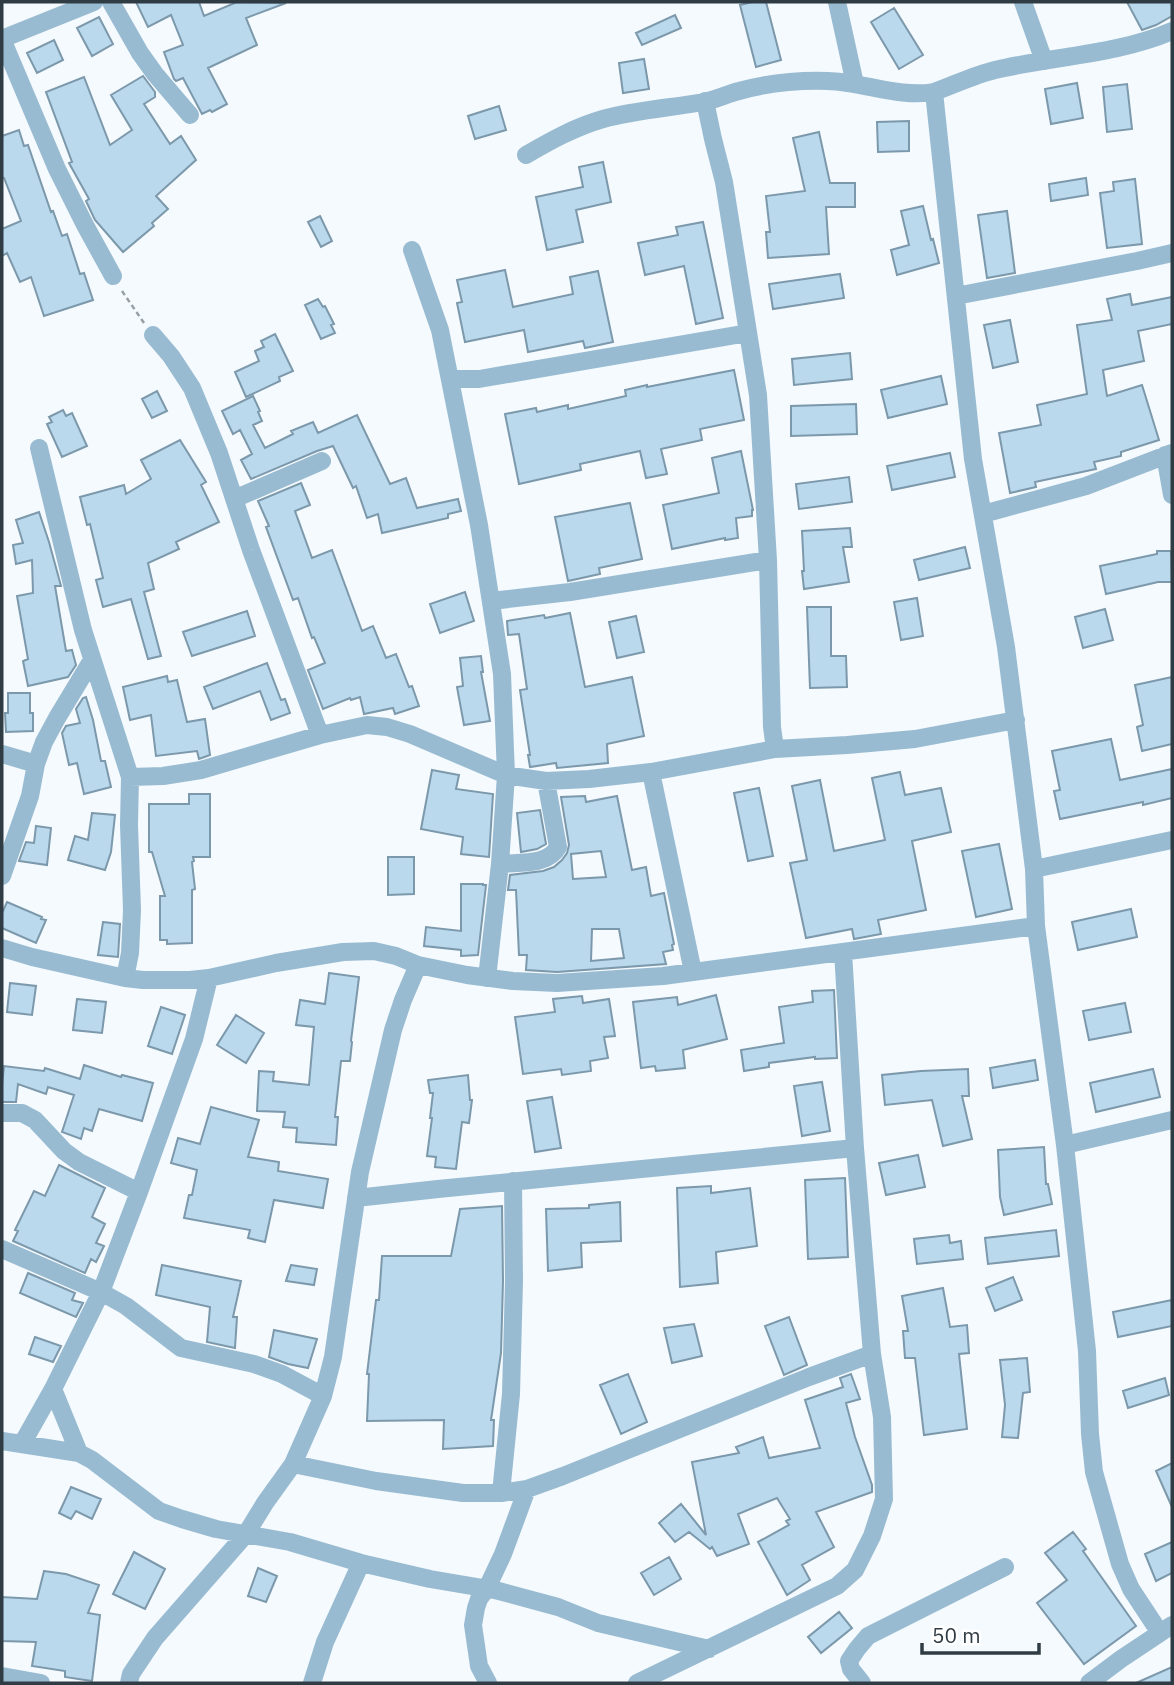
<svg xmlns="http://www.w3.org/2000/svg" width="1174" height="1685" font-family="'IBM Plex Sans',sans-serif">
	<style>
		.building { fill: #bbd9ed; stroke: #7c98ab; stroke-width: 2; fill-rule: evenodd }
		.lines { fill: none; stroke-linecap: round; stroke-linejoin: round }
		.path { stroke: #97a0a6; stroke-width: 2.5; stroke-dasharray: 5 3.5; stroke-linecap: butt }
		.minor { stroke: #99bbd1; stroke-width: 18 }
	</style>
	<rect width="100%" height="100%" fill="#f4fafe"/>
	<path class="building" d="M136 2H199L204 16 237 2 286 3 246 18 257 45 208 68 227 104 212 112 210 110 202 114 183 78 176 81 174 79 164 52 183 45 171 15 148 27Z
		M752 2H766L781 60 756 67 740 5Z
		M1127 2H1172V16L1156 25 1142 30Z
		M894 8 923 55 899 69 871 22Z
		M675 15 681 28 642 45 636 33Z
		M99 17 113 44 92 56 77 28Z
		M54 40 63 60 37 73 27 53Z
		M644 59 649 89 623 93 619 63Z
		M143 76 155 92V97L144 104 170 144 181 136 196 160 156 196 168 209 152 223 154 226 123 252 95 220 86 201 89 199 69 163 72 162 46 92 84 77 110 145 132 130 111 95Z
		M1077 83 1083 118 1051 124 1045 89Z
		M1127 84 1132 129 1107 132 1103 87Z
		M499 106 506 130 475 139 468 116Z
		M909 121V151L878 152 877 122Z
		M19 130 24 146 28 145 51 212 53 211 62 236 67 234 80 274 84 273 93 300 44 316 31 277 20 282 7 253 2 256V229L21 221 4 178H2V136Z
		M819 132 830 183H855V207H826L829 254 768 258 766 232H770L766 196 805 191 793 138Z
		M603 162 611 202 576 210 583 242 547 250 536 197 583 187 579 167Z
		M1086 178 1088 195 1051 201 1049 184Z
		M1135 179 1142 244 1107 248 1100 193 1114 191 1113 182Z
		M923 206 931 240 933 239 939 263 897 275 891 250 909 245 901 211Z
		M1007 211 1015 273 987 278 978 215Z
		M320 216 332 241 321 247 308 222Z
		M703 222 723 318 696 324 684 266 645 275 638 243 678 235 676 227Z
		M505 270 513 307 573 294 570 277 598 271 613 342 585 348 583 341 528 352 524 330 465 342 457 303 462 302 457 280Z
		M840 274 844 298 773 309 769 284Z
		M1130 294 1132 305 1172 297V324L1138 331 1144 361 1103 370 1107 396 1142 385 1159 440 1121 452V456L1094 462 1096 469 1035 482 1036 487 1010 493 999 433 1041 425 1037 405 1087 394 1077 325 1112 320 1107 299Z
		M318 299 323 307 325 306 334 324 331 325 335 333 321 339 305 305Z
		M1010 320 1018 362 993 368 984 325Z
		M275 334 293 371 279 377 280 381 246 397 235 372 259 361 255 351 264 347 261 341Z
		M850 353 852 379 794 385 792 359Z
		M734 370 744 420 700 429 702 440 661 449 667 474 646 478 640 451 580 464 581 470 519 484 505 414 536 408 537 412 568 405V409L626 396 625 390 647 385V387Z
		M941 376 947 404 888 418 881 390Z
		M157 391 167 411 152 418 142 399Z
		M253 396 260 411 258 412 262 421 253 425 265 448 293 434 291 431 313 422 318 433 357 415 390 484 406 478 417 508 458 499 461 511 448 514V518L382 533 378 514 367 518 356 486 353 488 333 446 317 451 251 479 241 460 252 454 240 430 233 434 222 411Z
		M856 404 857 434 791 436V406Z
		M63 410 66 416 72 413 87 446 62 457 47 424 52 422 49 417Z
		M180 440 206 482 201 485 219 522 176 542 179 549 148 563 154 589 144 592 161 656 148 659 131 599 103 607 96 580 103 578 90 524 87 525 80 497 124 485 126 494 151 479 141 460Z
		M741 451 753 510H752V516L736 518 738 538 725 540V538L672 549 663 505 719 493 712 458Z
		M950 453 955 477 892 490 887 466Z
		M849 477 852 502 799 509 796 484Z
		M301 483 310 505 295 511 312 558 332 550 362 631 373 626 386 658 396 654 409 687 412 686 419 706 395 714 393 708 364 714 360 697 351 700 350 698 323 709 308 670 325 663 314 637 312 638 298 598 293 600 266 527 269 526 258 501Z
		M630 503 642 559 599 568 600 574 568 581 555 517Z
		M39 512 49 542 61 586H55L66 651 72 650 76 665 68 677 28 686 23 661 28 659 17 596 33 593 32 560 16 564 13 545 23 543 16 520Z
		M850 528 852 547H843L849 582 804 589 802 571H804L802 531Z
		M965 547 970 568 919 580 914 560Z
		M1157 551H1171L1172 582H1158L1106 594 1100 566 1157 554Z
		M465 592 474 621 440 633 430 604Z
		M917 598 923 636 901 640 894 602Z
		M807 607H831V656H846L847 687 810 688Z
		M1105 609 1113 640 1083 648 1075 617Z
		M247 611 255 636 192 656 183 632Z
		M570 613 585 687 632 677 644 736 607 744 608 763 557 768 556 763 530 767 528 755H530L520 690 527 689 519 634 508 635 507 621 544 615 545 618Z
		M636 616 644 652 617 658 609 622Z
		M481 656 483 672H481L490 721 464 725 457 687 463 686 460 658Z
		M267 663 281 700 285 699 290 713 271 720 260 691 213 709 204 687Z
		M167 676 168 682 177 680 187 722 205 719 210 755 199 759 197 751 156 756 151 715 130 720 123 687Z
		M1172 677V744L1142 751 1137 727 1143 725 1135 685Z
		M8 693H30V713H33V731L6 732 5 713H8Z
		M86 697 93 720 101 761H105L111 787 84 794 77 763 69 765 62 733 66 726 80 723 76 709 83 698Z
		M1111 739 1120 780 1172 769V798L1143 805V802L1060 819 1054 791 1060 790 1052 751Z
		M432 770 459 775 456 789 493 794 489 857 461 854 463 837 421 829Z
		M900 772 905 795 941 788 951 832 912 841 926 910 878 920 881 934 854 939 852 929 806 938 790 863 807 860 792 786 820 780 834 851 885 840 872 778Z
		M759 788 773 856 748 861 734 793Z
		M189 794H210V857H193L194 861 192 862 195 889 192 890V943L167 944V940H160V896H165L152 852H149V804H189Z
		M585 796 586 802 617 796 632 870 646 867 651 896 664 893 674 944 672 945 673 950 663 952 666 964 557 972 526 970 527 955H519L516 890H508L510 875 543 871 554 867 562 860 567 853 569 845 561 797ZM601 851 606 877 573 879 571 854ZM592 929H619L624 958 591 961Z
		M540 810 546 844 537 849 521 852 517 813Z
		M92 813 115 815 111 852 105 870 68 860 75 836 88 840Z
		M36 826 51 828 47 865 19 861 26 842 34 843Z
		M999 844 1012 909 976 917 962 851Z
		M388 857H414V894L388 895Z
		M461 884H483V885H486L478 955 461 956V950L424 946 426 927 461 931Z
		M7 902 42 917 41 919 46 920 36 943 2 928V913Z
		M1131 909 1137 937 1078 950 1072 922Z
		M103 922 120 924 118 957 98 955Z
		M329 973 359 977 351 1041 352 1042 350 1061H341L335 1117H338L336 1145 296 1142 297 1128 283 1127 285 1112 257 1111 259 1071 274 1072 273 1081 309 1085 314 1027 296 1025 300 1000 325 1004Z
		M10 983 36 986 32 1015 7 1012Z
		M834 990 837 1058 815 1059V1057L769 1063V1067L744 1071 741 1050 784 1043 779 1007 813 1002 812 991Z
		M716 995 727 1039 683 1050 685 1068 656 1071 655 1066 641 1068 633 1002 677 997 678 1005Z
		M582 996 583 1003 609 999 615 1036 604 1037 608 1058 590 1061 591 1071 562 1075 561 1069 523 1074 515 1017 555 1012 553 999Z
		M77 999 106 1002 102 1033 73 1030Z
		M1125 1003 1131 1032 1089 1040 1083 1011Z
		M161 1007 185 1015 172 1054 148 1046Z
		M236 1015 264 1033 246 1063 217 1045Z
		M1035 1060 1038 1080 993 1088 990 1068Z
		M84 1065 121 1077 122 1075 153 1083 142 1121 99 1109 92 1131 84 1128 81 1139 62 1132 74 1095 48 1087 46 1094 18 1084 16 1102H2V1085L4 1066 44 1071 45 1068 80 1079Z
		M968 1069 969 1096H962L972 1139 943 1146 932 1100 885 1105 882 1075 921 1071Z
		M1153 1069 1160 1097 1096 1112 1090 1083Z
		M468 1075 470 1100H472L469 1123 462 1122 456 1169 435 1167 436 1157 427 1156 432 1118H430L433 1093H430L428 1080Z
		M822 1082 830 1131 802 1136 794 1086Z
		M552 1097 561 1148 535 1152 527 1101Z
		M211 1107 259 1120 248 1157 279 1162 278 1171 328 1179 323 1208 274 1200 265 1242 248 1238 250 1230 184 1218 189 1195H192L197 1170 171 1163 178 1138 200 1144Z
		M1044 1147 1046 1184H1048L1052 1204 1004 1215 1000 1197 998 1150Z
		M918 1155 925 1187 886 1195 879 1163Z
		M59 1165 105 1188 92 1217 105 1224 96 1243 104 1246 96 1262 91 1259 85 1273 13 1241 18 1231 15 1230 34 1191 45 1196Z
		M845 1178 848 1257 808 1259 805 1180Z
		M711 1186V1193L750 1188 757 1246 716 1252 718 1283 680 1287 677 1188Z
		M620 1202 621 1241 581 1243 582 1267 548 1271 546 1209 589 1208V1205Z
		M502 1206 503 1281 501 1353 491 1420H494L493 1446 443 1449 444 1420 367 1421 369 1374H367L376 1300H379L382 1256H451L460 1209Z
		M1056 1230 1059 1256 988 1264 985 1238Z
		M949 1235 950 1243 961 1241 963 1259 917 1264 914 1239Z
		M162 1265 241 1281 233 1317H237L235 1348 207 1342 210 1307 156 1295Z
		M291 1265 317 1269 314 1285 286 1281Z
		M28 1273 75 1293 72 1300 83 1303 76 1317 20 1293Z
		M1013 1277 1022 1300 995 1311 986 1288Z
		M943 1288 950 1327 967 1325 969 1353 959 1354 967 1429 924 1435 915 1358H905L903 1331H908L902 1296Z
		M1172 1300V1326L1118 1337 1113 1312Z
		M789 1317 807 1365 784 1375 765 1326Z
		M694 1324 702 1356 672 1363 664 1328Z
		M274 1330 317 1339 308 1368 288 1364 269 1357Z
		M35 1337 61 1346 53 1362 29 1354Z
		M1027 1358 1030 1392 1023 1393 1018 1438 1002 1437 1005 1405 1000 1360Z
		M628 1374 647 1422 621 1434 600 1385Z
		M851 1374 860 1399 846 1403 855 1437 872 1485V1492L816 1512 834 1547 802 1565 810 1580 787 1595 758 1542 789 1525 786 1521 790 1519 777 1498 738 1514 749 1544 717 1556 712 1547 710 1549 689 1532 675 1542 659 1523 681 1504 706 1535 692 1462 739 1453 736 1447 763 1437 769 1458 820 1448 805 1400 843 1387 840 1378Z
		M1165 1378 1169 1395 1128 1408 1123 1391Z
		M1172 1463V1507L1156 1471Z
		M71 1487 101 1499 92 1519 76 1511 71 1519 59 1513Z
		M1073 1532 1086 1549 1083 1551 1136 1626 1084 1664 1037 1603 1067 1580 1045 1553Z
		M1172 1542V1573L1156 1581 1145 1554Z
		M134 1552 165 1569 145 1609 113 1594Z
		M669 1557 681 1579 654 1595 641 1573Z
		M258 1568 277 1576 266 1602 248 1596Z
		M44 1571 66 1574 99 1585 88 1613 100 1615 92 1681 65 1677V1671L32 1666 36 1642 2 1641V1597L37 1599Z
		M839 1612 852 1628 821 1653 808 1637Z
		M1172 1667V1683H1136Z"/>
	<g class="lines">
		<path class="path" d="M122 291 144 323"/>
		<path class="minor" d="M111 2 140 53 155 74 190 115
			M837 2 855 84
			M1023 2 1044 61
			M2 39 57 169 85 225 113 276
			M2 39 94 2
			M705 101 713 139 724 182 758 395 768 560 772 727 775 749
			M526 155C550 141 575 127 603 119 636 110 670 108 703 102 715 100 727 94 739 91 768 83 798 80 828 81 863 82 899 98 934 92
			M412 250 440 330 479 525 502 674 506 775 500 864 487 978
			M956 296 1137 261 1172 253
			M153 335 171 356 192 388 219 453 251 550 320 735
			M450 379H479L748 333
			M39 448 83 630 130 777 129 825 132 910 130 953 125 978
			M1165 455 1172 495
			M234 499 322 461
			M983 514 1086 486 1172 453
			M491 601 570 592 768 560
			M2 754 36 764
			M651 772 693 972
			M130 777 163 776 201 770 320 735 367 725 387 727 410 734 506 775 546 781 589 779 651 772 775 749 847 745 915 739 1016 720
			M500 864C519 862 548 866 558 847L546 781
			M1034 869 1172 840
			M2 876 30 796 36 764 44 742 57 718 92 660
			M2 948 32 957 125 978 143 980H190L209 978 276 963 343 952 374 951 396 956 418 965 467 975 513 981 557 983 663 976 1036 926
			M2 1113H22L35 1120 64 1151 79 1162 139 1192
			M1065 1145 1172 1120
			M356 1198 438 1189 855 1148
			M2 1249 101 1292 126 1306 181 1348 254 1364 282 1374 323 1396
			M53 1389 79 1453
			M2 1441 79 1453 92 1460 159 1511 182 1519 216 1529 290 1542 361 1563 430 1579 495 1590 558 1607 598 1623 709 1649
			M22 1444 53 1389 101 1292 139 1192 194 1039 209 978
			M293 1464 376 1481 463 1493H501L527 1489 563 1476 809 1377 872 1354 855 1148 843 952
			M501 1493 511 1394 514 1281 513 1181
			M1160 1633 1131 1589 1120 1564 1094 1472 1090 1434 1087 1351 1065 1145 1036 926 1034 869 1006 647 973 459 934 92C954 85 974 75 995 70 1054 56 1116 55 1172 31
			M2 1676 41 1683
			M129 1683 131 1674 155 1638 246 1534 265 1503 293 1464 323 1396 333 1357 360 1172 393 1030 403 1000 418 965
			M312 1683 325 1642 361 1563
			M488 1683 479 1666 473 1625 476 1608 479 1599 487 1588 503 1554 527 1489
			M637 1683 837 1586 855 1570 872 1536 884 1499 882 1417 872 1354
			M862 1683 851 1669 849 1661 857 1649 868 1636 1005 1567
			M1089 1683 1121 1659 1172 1625"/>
	</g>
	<rect width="1174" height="1685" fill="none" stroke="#303c44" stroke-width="7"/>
	<path d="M922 1643v10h117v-10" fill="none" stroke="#303c44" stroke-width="3.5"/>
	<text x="932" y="1643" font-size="21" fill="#303c44" stroke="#ffffff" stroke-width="5" paint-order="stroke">50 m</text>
</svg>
